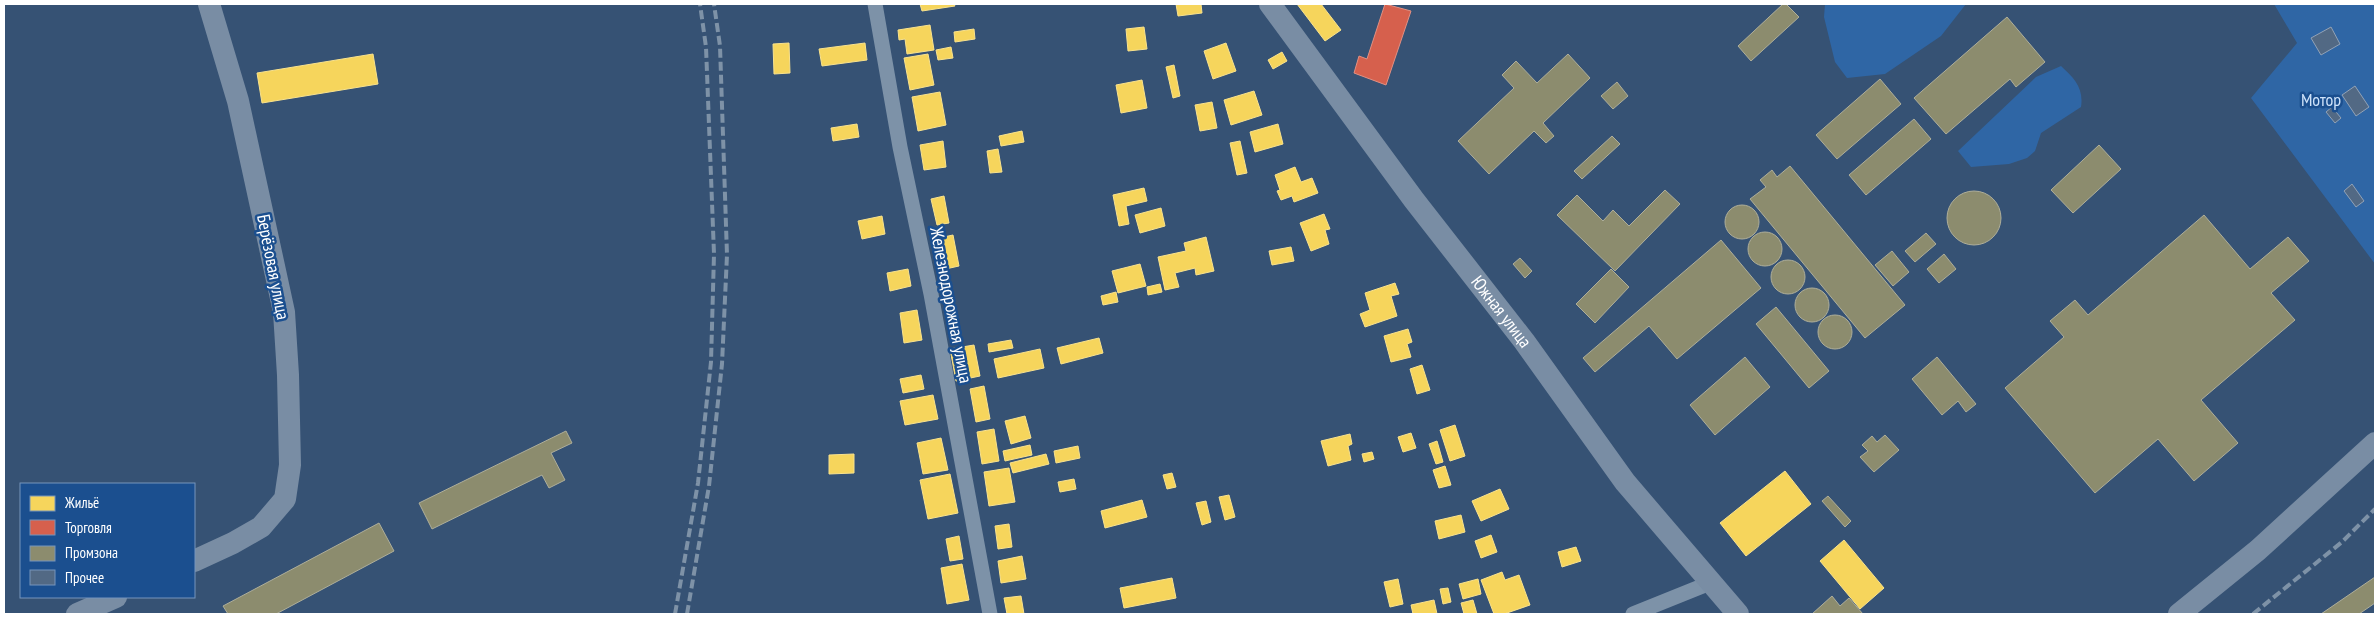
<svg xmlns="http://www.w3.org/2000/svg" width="2379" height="618" font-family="'PT Sans Narrow',sans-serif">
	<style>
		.green { fill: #2f66a5 }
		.homes { fill: #f6d55c; stroke: #f9e28d }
		.shops { fill: #d6604d; stroke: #e29082 }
		.industry { fill: #8c8c6e; stroke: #aeae9a }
		.building { fill: #526984; stroke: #92a2b6 }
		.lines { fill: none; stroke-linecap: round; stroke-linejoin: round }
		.street { stroke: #7d92a8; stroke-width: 15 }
		.secondary { stroke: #798da4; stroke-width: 22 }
		.rail { stroke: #7e92a7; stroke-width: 4; stroke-dasharray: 9 4; stroke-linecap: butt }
		.labels { text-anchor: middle; stroke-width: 5; stroke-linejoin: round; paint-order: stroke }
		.park-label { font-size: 18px; fill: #cfe3fa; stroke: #1b4f8f }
		.street-label { font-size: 18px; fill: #fff; stroke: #1b4f8f }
	</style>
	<rect width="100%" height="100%" fill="#365274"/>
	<path class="green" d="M1825 4H1966L1941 36 1885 74 1847 78 1835 62 1824 17Z
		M2274 4H2375V264L2251 98 2297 43Z
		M2061 66C2074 78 2084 88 2081 107L2041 133 2035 151 2027 158 2009 164 1971 167 1958 151 2036 77Z"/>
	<path class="homes" d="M920 4H954L955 6 922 11Z
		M1176 4H1201L1202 13 1178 16Z
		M1297 4H1321L1341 30 1325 41Z
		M930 25 934 50 907 54 905 39 899 40 898 30Z
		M1144 27 1147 49 1128 51 1126 29Z
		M974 29 975 39 955 42 954 32Z
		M789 43 790 73 774 74 773 44Z
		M865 43 867 60 822 66 819 49Z
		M1226 43 1236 71 1213 79 1204 51Z
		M951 47 953 58 938 60 936 50Z
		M1282 52 1287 61 1273 69 1268 60Z
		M373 54 378 84 262 103 257 73Z
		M928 54 934 85 910 90 904 58Z
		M1174 65 1180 96 1173 98 1166 67Z
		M1142 80 1147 108 1121 113 1116 85Z
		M1254 91 1262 115 1231 125 1224 100Z
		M940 92 946 125 918 131 912 97Z
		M1212 102 1217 128 1200 131 1195 105Z
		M857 124 859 137 833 141 831 128Z
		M1278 124 1283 144 1255 152 1250 132Z
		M1022 131 1024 142 1001 146 999 136Z
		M943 141 946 167 924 170 920 145Z
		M1240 141 1247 173 1237 175 1230 143Z
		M998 149 1002 172 990 173 987 151Z
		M1295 167 1301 182 1312 178 1318 193 1294 202 1292 196 1281 200 1277 191 1280 190 1275 175Z
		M1144 188 1147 201 1126 206 1129 224 1119 226 1113 195Z
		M944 196 949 223 937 225 931 199Z
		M1161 208 1165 226 1140 233 1135 215Z
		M1324 214 1330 229 1325 230 1329 244 1311 251 1300 223Z
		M882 216 885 234 862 239 858 221Z
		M953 235 959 266 941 270 938 259 944 258 939 238Z
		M1206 237 1214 271 1196 275 1195 268 1175 273 1179 287 1165 290 1158 257 1186 251 1184 243Z
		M1291 247 1294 261 1272 265 1269 251Z
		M1140 264 1146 286 1118 293 1112 271Z
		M908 269 911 286 890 291 887 273Z
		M1395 283 1399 294 1391 296 1397 316 1365 327 1360 314 1370 310 1365 293Z
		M1160 284 1162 292 1148 295 1147 287Z
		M1116 292 1118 302 1103 305 1101 296Z
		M917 310 922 340 904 343 900 313Z
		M1408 329 1412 342 1407 344 1411 357 1391 362 1384 336Z
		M1099 338 1103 353 1061 364 1057 348Z
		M1011 340 1013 348 989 352 988 344Z
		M974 345 980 376 956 381 950 349Z
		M1040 349 1044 368 998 378 994 359Z
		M1422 365 1430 390 1417 394 1410 369Z
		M921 375 924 389 903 393 900 379Z
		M984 386 990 419 976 422 970 389Z
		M933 395 938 419 905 425 900 401Z
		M1025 416 1031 438 1011 444 1005 421Z
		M1455 425 1465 456 1450 461 1440 430Z
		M994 429 999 461 982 464 977 432Z
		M1411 433 1416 448 1403 452 1398 437Z
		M1350 434 1352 444 1348 446 1351 460 1328 466 1321 441Z
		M941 438 948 470 923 474 917 443Z
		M1437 441 1443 462 1436 464 1429 444Z
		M1030 445 1032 455 1005 461 1003 451Z
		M1078 446 1080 458 1056 463 1054 451Z
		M1372 452 1374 459 1364 462 1362 454Z
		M854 454V473L829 474V455Z
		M1046 454 1049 464 1013 473 1010 463Z
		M1445 466 1451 485 1439 488 1433 470Z
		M1009 468 1015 502 989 506 984 472Z
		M1785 471 1811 504 1746 556 1720 523Z
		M1172 473 1176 487 1167 489 1163 475Z
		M950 474 958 513 928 519 920 480Z
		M1074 479 1076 489 1060 492 1058 482Z
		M1500 489 1509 509 1481 521 1472 501Z
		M1229 495 1235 517 1225 520 1219 497Z
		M1142 500 1147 517 1105 528 1101 511Z
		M1206 501 1211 522 1202 525 1196 503Z
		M1461 515 1465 532 1439 539 1435 521Z
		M1009 524 1012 547 998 549 995 526Z
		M1491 535 1497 552 1481 558 1475 541Z
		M959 536 963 559 950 561 946 539Z
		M1844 540 1884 588 1860 609 1820 561Z
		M1576 547 1581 561 1562 567 1558 552Z
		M1022 556 1026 579 1001 583 998 561Z
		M962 564 969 600 947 604 941 568Z
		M1502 572 1505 580 1519 575 1530 605 1504 614H1494L1481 580Z
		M1172 578 1176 598 1124 608 1120 588Z
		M1398 579 1403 604 1390 607 1384 582Z
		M1478 579 1481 594 1463 599 1459 584Z
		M1448 588 1451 602 1443 604 1440 589Z
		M1021 596 1024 614H1007L1004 598Z
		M1434 600 1437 614H1413L1411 605Z
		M1473 600 1477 614H1464L1461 603Z"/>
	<path class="shops" d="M1385 4 1411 11 1386 85 1354 73 1359 56 1367 59Z"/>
	<path class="industry" d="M1783 4H1786L1799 17 1751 61 1738 46Z
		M2007 17 2045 62 2016 87 2010 79 1946 134 1914 98Z
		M1568 54 1590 78 1543 123 1554 136 1546 143 1534 131 1489 174 1458 141 1514 88 1502 75 1516 61 1537 83Z
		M1880 79 1901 104 1837 159 1816 135Z
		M1617 82 1628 96 1613 109 1601 96Z
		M1914 119 1931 139 1866 195 1849 175Z
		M1612 136 1620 144 1582 179 1574 171Z
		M2099 145 2121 169 2073 213 2051 190Z
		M1790 166 1905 305 1865 338 1750 199 1766 187 1760 180 1772 170 1777 177Z
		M1665 190 1680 204 1615 271 1557 215 1577 195 1603 221 1613 210 1629 226Z
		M1947 218a27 27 0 1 1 54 0a27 27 0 1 1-54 0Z
		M1725 222a17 17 0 1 1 34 0a17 17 0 1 1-34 0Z
		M2204 215 2250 269 2288 237 2309 261 2271 293 2295 320 2201 400 2238 443 2194 481 2158 439 2095 493 2005 388 2064 337 2050 321 2075 300 2088 315Z
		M1748 249a17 17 0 1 1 34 0a17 17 0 1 1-34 0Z
		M1926 233 1936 244 1915 262 1905 251Z
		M1721 240 1761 288 1677 359 1649 326 1595 372 1583 358Z
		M1892 251 1909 272 1893 286 1875 265Z
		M1944 254 1956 269 1939 283 1927 269Z
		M1520 258 1532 271 1525 278 1513 264Z
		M1771 277a17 17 0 1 1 34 0a17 17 0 1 1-34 0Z
		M1611 269 1629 287 1595 323 1576 304Z
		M1795 305a17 17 0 1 1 34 0a17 17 0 1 1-34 0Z
		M1776 307 1829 371 1809 388 1756 324Z
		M1818 332a17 17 0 1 1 34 0a17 17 0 1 1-34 0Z
		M1745 357 1770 387 1715 435 1690 405Z
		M1937 357 1976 404 1966 412 1958 401 1942 415 1912 379Z
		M566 431 572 443 551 453 565 480 549 488 542 475 432 529 419 503Z
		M1885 435 1899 450 1874 472 1860 457 1868 451 1862 445 1872 436 1877 442Z
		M1828 496 1851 521 1845 527 1822 501Z
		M379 523 394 551 276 614H228L223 606Z
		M2375 577V603L2359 614H2321Z
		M1832 596 1840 606 1849 598 1863 614H1812Z"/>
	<path class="building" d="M2331 27 2340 44 2321 55 2311 38Z
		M2355 86 2369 107 2356 116 2342 95Z
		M2332 107 2341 118 2335 123 2326 112Z
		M2352 184 2364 201 2356 207 2344 191Z"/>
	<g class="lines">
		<path class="street" d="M875 4 900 147 931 294 990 614
			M1633 614 1710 583"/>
		<g class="secondary">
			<path id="s1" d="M1270 4 1414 200 1524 341 1625 482 1738 614"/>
			<path d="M194 561 233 543 261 527 285 499 290 465 288 375 284 312 238 101 209 4"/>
			<path d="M77 614 116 597"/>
			<path d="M2179 614 2258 550 2375 443"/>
		</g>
		<path class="rail" d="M675 614 698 483 711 362 714 254 706 47 700 4
			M687 614 709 486 722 364 727 255 720 46 714 4
			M2253 614 2342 542 2375 509"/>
	</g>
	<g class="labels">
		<g class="park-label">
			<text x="2321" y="106">Мотор</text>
		</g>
		<g class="street-label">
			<text transform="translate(273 267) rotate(79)" y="6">Берёзовая улица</text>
			<text transform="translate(951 305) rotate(79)" y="6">Железнодорожная улица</text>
			<text dy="6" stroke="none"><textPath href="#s1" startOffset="385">Южная улица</textPath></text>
		</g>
	</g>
	<rect width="2379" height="618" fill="none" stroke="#ffffff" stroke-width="10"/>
	<rect x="20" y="483" width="175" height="115" fill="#1b4f8f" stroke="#7695bc"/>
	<rect x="30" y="496" width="25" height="15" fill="#f6d55c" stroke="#7695bc"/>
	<text x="65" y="508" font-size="15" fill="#ffffff">Жильё</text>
	<rect x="30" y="520" width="25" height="15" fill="#d6604d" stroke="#7695bc"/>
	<text x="65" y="533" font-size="15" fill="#ffffff">Торговля</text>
	<rect x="30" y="546" width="25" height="15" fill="#8c8c6e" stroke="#7695bc"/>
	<text x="65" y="558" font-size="15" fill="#ffffff">Промзона</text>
	<rect x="30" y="570" width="25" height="15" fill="#526984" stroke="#7695bc"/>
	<text x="65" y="583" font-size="15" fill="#ffffff">Прочее</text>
</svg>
